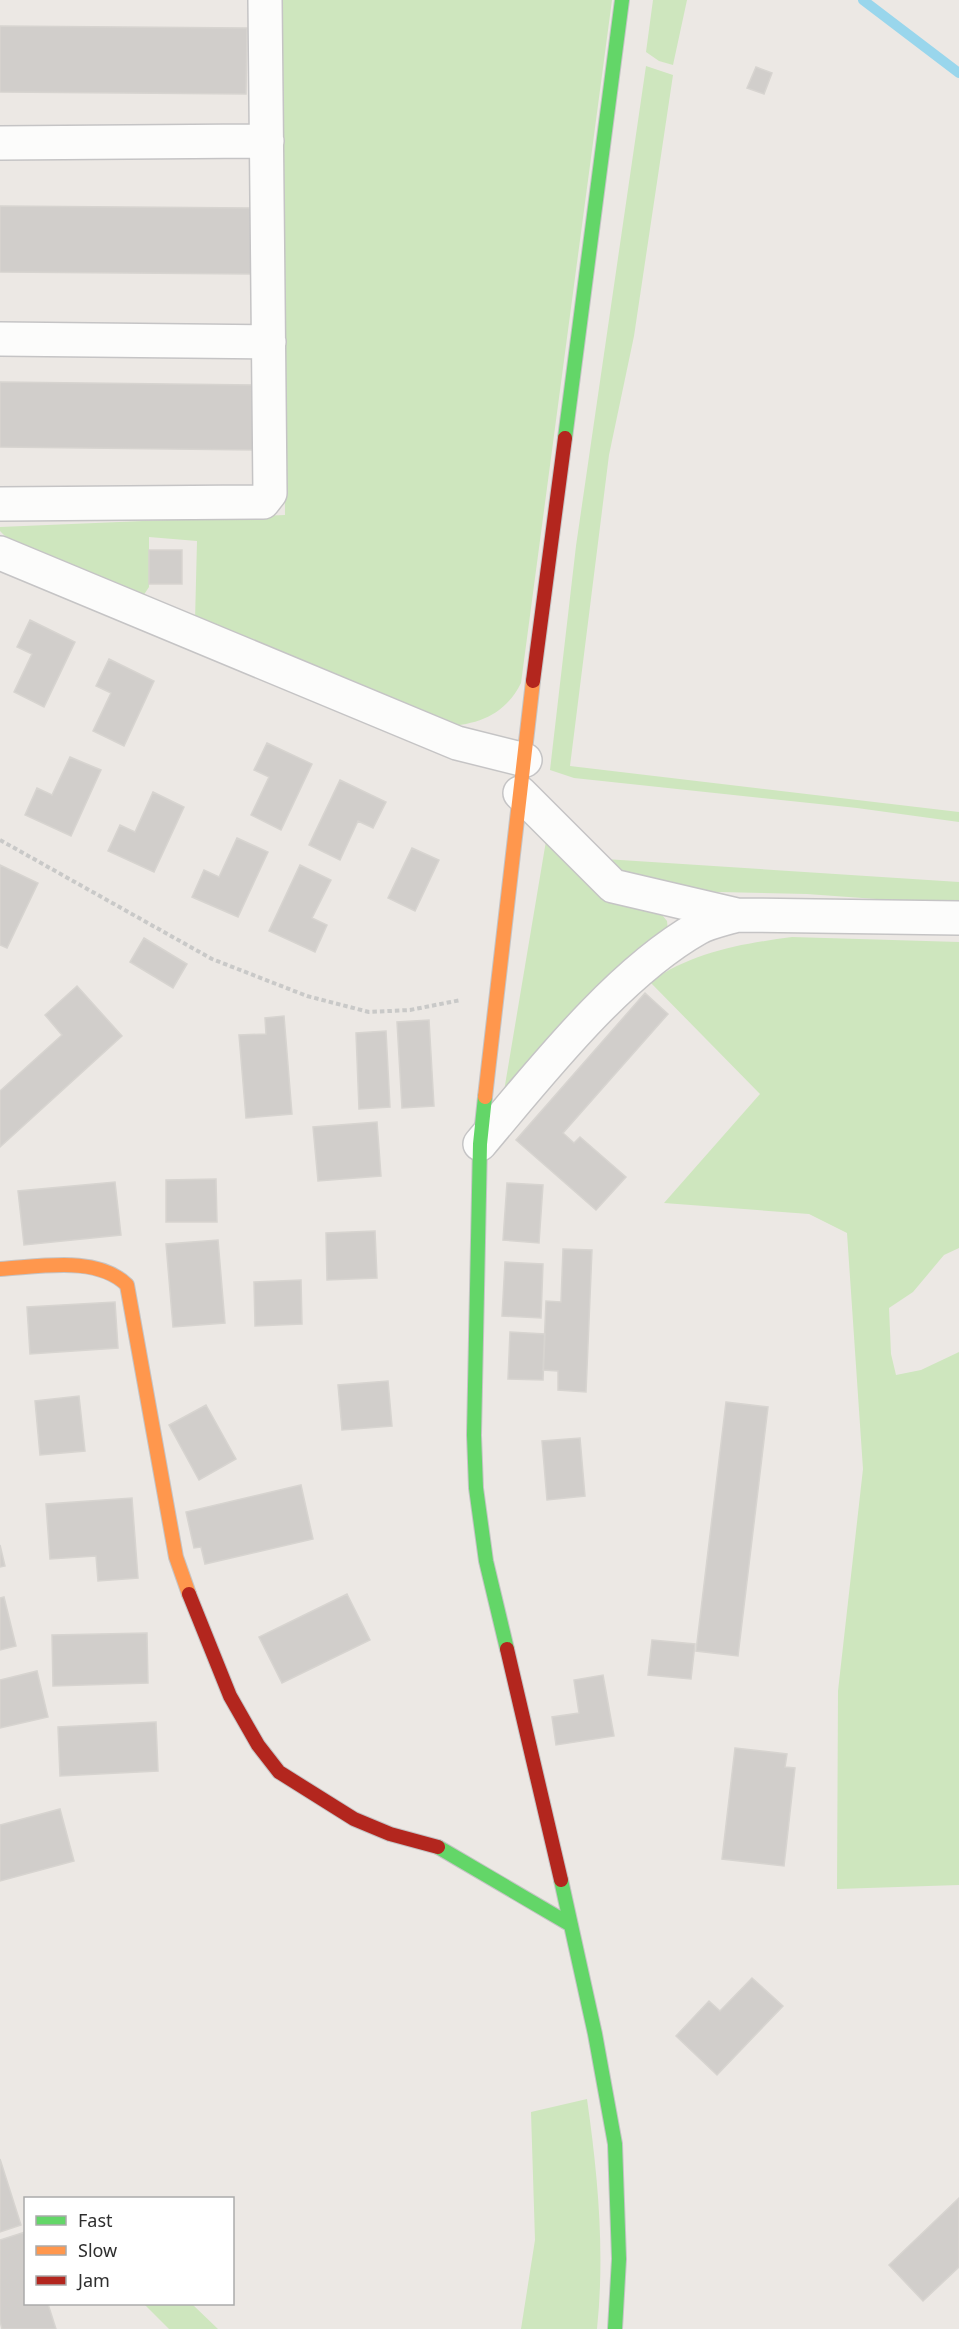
<svg xmlns="http://www.w3.org/2000/svg" width="959" height="2329" font-family="'Noto Sans',sans-serif">
	<style>
		.green { fill: #cee6be }
		.lines { fill: none; stroke-linecap: round; stroke-linejoin: round }
		.stream { stroke: #99d6ec; stroke-width: 10 }
		.building { fill: #d1cecb; stroke: #d7d4d0; stroke-width: 1.5 }
		.street-casing { stroke: #c5c4c5; stroke-width: 36 }
		.fast-casing { stroke: #c5c4c5; stroke-width: 16 }
		.slow-casing { stroke: #c5c4c5; stroke-width: 16 }
		.jam-casing { stroke: #c5c4c5; stroke-width: 16 }
		.path { stroke: #c9c9c8; stroke-width: 4; stroke-dasharray: 4.5 3; stroke-linecap: butt }
		.street { stroke: #fcfcfb; stroke-width: 33 }
		.fast { stroke: #63d668; stroke-width: 14 }
		.slow { stroke: #ff974d; stroke-width: 14 }
		.jam { stroke: #b3261e; stroke-width: 14 }
	</style>
	<rect width="100%" height="100%" fill="#ece8e4"/>
	<path class="green" d="M282 0H612L521 683C504 717 476 725 441 727L195 621 197 541 149 537V587L141 599 6 537 0 531V527L285 515Z
		M653 0H687L673 65 659 61 646 52Z
		M646 66 673 75 634 336 609 455 570 766 959 812V822L857 808 574 778 550 770 576 546Z
		M548 829 658 910 667 921 668 931 501 1109Z
		M605 859 959 882V905L807 894 673 891 640 886Z
		M792 937 959 942V1248L944 1255 913 1292 889 1308 891 1354 896 1375 921 1370 959 1352V1885L837 1889 838 1691 863 1469 847 1233 809 1214 664 1203 760 1094 650 982C693 952 740 944 792 937Z
		M587 2099C598 2176 605 2252 597 2329H521L535 2240 531 2112Z
		M144 2304H192L218 2329H169Z"/>
	<g class="lines">
		<path class="stream" d="M863 0 959 73"/>
	</g>
	<path class="building" d="M0 26 247 28 246 94 0 92Z
		M756 67 772 73 764 94 747 88Z
		M0 206 252 208V274L0 272Z
		M0 382 258 385 257 450 0 447Z
		M149 550H182V584H149Z
		M30 620 75 642 44 707 14 692 32 654 17 647Z
		M109 659 154 681 124 746 93 731 111 693 96 686Z
		M267 743 312 764 281 830 251 815 269 777 254 770Z
		M70 757 101 770 71 836 25 815 37 788 52 795Z
		M340 780 386 802 373 828 358 821 340 860 309 845Z
		M153 792 184 807 154 872 108 851 120 825 135 832Z
		M237 838 268 852 238 917 192 897 204 870 219 877Z
		M412 848 439 860 415 911 388 898Z
		M0 865 38 883 7 948 0 945Z
		M300 865 331 880 312 918 327 925 315 952 269 931Z
		M144 938 187 964 173 988 130 962Z
		M77 986 122 1036 0 1147V1091L62 1035 45 1015Z
		M645 993 668 1014 563 1133 574 1143 580 1137 626 1177 596 1210 516 1140Z
		M284 1016 292 1114 246 1118 239 1035 266 1034 265 1018Z
		M429 1020 434 1106 402 1108 397 1022Z
		M386 1031 390 1107 359 1109 356 1033Z
		M377 1122 381 1176 318 1181 313 1127Z
		M216 1179 217 1222H166V1180Z
		M115 1182 121 1235 24 1245 18 1191Z
		M507 1183 543 1185 539 1243 503 1240Z
		M375 1231 377 1278 327 1280 326 1233Z
		M218 1240 225 1323 173 1327 166 1244Z
		M563 1249 592 1250 586 1392 558 1390V1371L543 1370 546 1301 561 1302Z
		M505 1262 543 1264 541 1318 502 1316Z
		M301 1280 302 1324 255 1326 254 1282Z
		M115 1302 118 1348 30 1354 27 1307Z
		M510 1332 545 1334 543 1380 508 1379Z
		M388 1381 392 1426 342 1430 338 1385Z
		M79 1396 85 1451 40 1455 35 1401Z
		M726 1402 768 1407 738 1656 696 1651Z
		M206 1405 236 1459 199 1480 169 1425Z
		M580 1438 585 1496 547 1500 542 1441Z
		M301 1485 313 1539 205 1564 201 1547 194 1548 186 1512Z
		M132 1498 138 1578 98 1581 96 1556 50 1559 46 1504Z
		M0 1545 5 1566 0 1567Z
		M347 1594 370 1640 282 1683 259 1637Z
		M4 1597 16 1646 0 1650V1598Z
		M147 1633 148 1683 53 1686 52 1635Z
		M652 1640 695 1644 691 1679 648 1675Z
		M37 1671 48 1717 0 1728V1680Z
		M603 1675 614 1736 556 1745 552 1717 579 1713 574 1680Z
		M156 1722 158 1771 60 1776 58 1727Z
		M735 1748 787 1754 785 1767 795 1768 784 1866 722 1859Z
		M60 1809 74 1861 0 1881V1825Z
		M752 1978 783 2006 717 2075 676 2036 709 2001 720 2011Z
		M0 2159 21 2225 0 2232Z
		M959 2198V2267L923 2301 889 2265Z
		M25 2232 26 2304H48L56 2329H2L0 2321V2240Z"/>
	<g class="lines">
		<g class="street-casing">
			<path id="street" d="M0 143 267 141
				M0 339 269 342
				M0 504 263 502 270 493 265 0
				M0 553 457 743 525 760
				M520 793 613 886 737 915 959 918
				M480 1144C539 1074 618 973 698 928 709 922 724 919 737 915"/>
		</g>
		<g class="fast-casing">
			<path id="fast" d="M565 438 622 0
				M485 1097 480 1144 474 1435 476 1488 486 1561 507 1649
				M438 1847 571 1925
				M561 1880 595 2034 615 2144 619 2259 615 2329"/>
		</g>
		<g class="slow-casing">
			<path id="slow" d="M485 1097 533 681
				M0 1269C39 1267 97 1255 127 1285L176 1557 189 1594"/>
		</g>
		<g class="jam-casing">
			<path id="jam" d="M533 681 565 438
				M189 1594 230 1696 258 1745 279 1772 354 1819 390 1834 438 1847
				M507 1649 561 1880"/>
		</g>
		<path class="path" d="M0 840 212 959 307 996 369 1012 410 1010 461 1000"/>
		<use href="#street" class="street"/>
		<use href="#fast" class="fast"/>
		<use href="#slow" class="slow"/>
		<use href="#jam" class="jam"/>
	</g>
	<rect x="24" y="2197" width="210" height="108" fill="#ffffff" stroke="#ababab" stroke-width="1.5"/>
	<rect x="36" y="2216" width="30" height="9" fill="#63d668" stroke="#ababab" stroke-width="1.5"/>
	<text x="78" y="2227" font-size="18" fill="#2e2e2e">Fast</text>
	<rect x="36" y="2246" width="30" height="9" fill="#ff974d" stroke="#ababab" stroke-width="1.5"/>
	<text x="78" y="2257" font-size="18" fill="#2e2e2e">Slow</text>
	<rect x="36" y="2276" width="30" height="9" fill="#b3261e" stroke="#ababab" stroke-width="1.5"/>
	<text x="78" y="2287" font-size="18" fill="#2e2e2e">Jam</text>
</svg>
